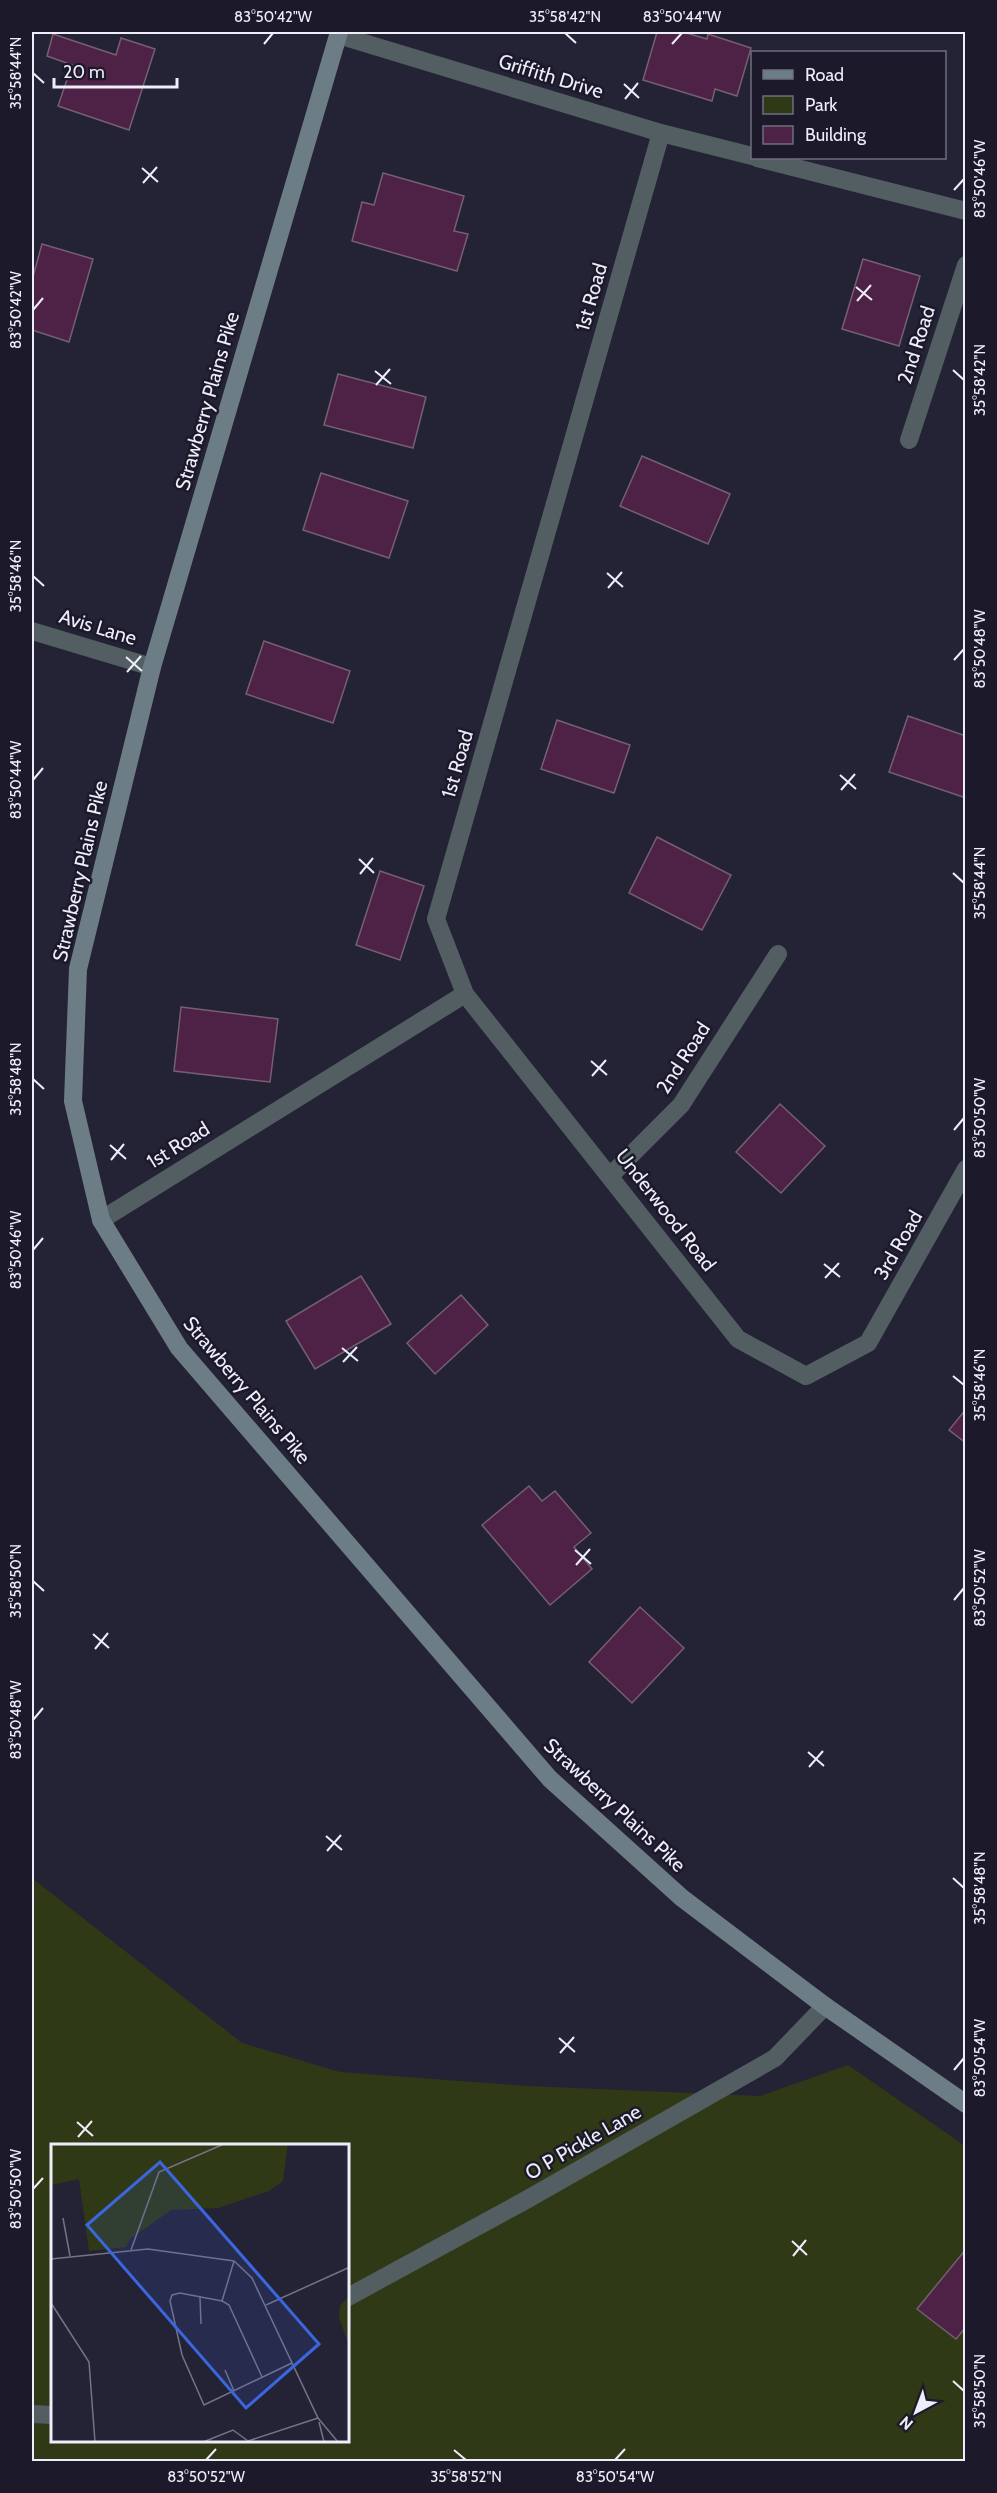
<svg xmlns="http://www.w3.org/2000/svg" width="997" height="2493" font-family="Cabin,sans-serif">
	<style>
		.green { fill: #303916; fill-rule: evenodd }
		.building { fill: #4e2247; stroke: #74606f; stroke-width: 1.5 }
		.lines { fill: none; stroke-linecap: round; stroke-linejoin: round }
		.street { stroke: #535e63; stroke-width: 18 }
		.secondary { stroke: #6d7d85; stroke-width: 18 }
		.ticks { fill: none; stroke: #eeedfa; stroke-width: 2 }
		.labels { text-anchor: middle; stroke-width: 5; stroke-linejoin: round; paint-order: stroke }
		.street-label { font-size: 20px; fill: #eeedfa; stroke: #1b192a }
		.inset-road { fill: none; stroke: #757384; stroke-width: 1.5 }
		.view { fill: #3c66dd; fill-opacity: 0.15; stroke: #3c66dd; stroke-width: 3 }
		.inset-edge { fill: none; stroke: #eeedfa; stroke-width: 3 }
		.neatline { fill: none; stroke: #eeedfa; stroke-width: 2 }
		.ticks-label { font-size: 15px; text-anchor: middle; fill: #eeedfa }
	</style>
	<rect width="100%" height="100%" fill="#242235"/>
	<path class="green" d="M32 1878 242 2043 340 2072 528 2086 760 2096 848 2065 965 2146V2461H32ZM52 2145H348V2440H52Z"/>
	<path class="building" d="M657 32H683L707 39 708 34 751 48 737 96 715 89 712 101 643 80Z
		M53 34 116 55 121 38 155 49 129 130 58 106 72 65 47 56Z
		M383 173 464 196 454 231 468 234 457 271 352 241 362 202 374 205Z
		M42 244 93 259 69 342 32 330V280Z
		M863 259 920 276 899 346 842 329Z
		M338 374 426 397 413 448 324 425Z
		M642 456 730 494 708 544 620 506Z
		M321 473 408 501 389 558 303 530Z
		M264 641 350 671 333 723 246 694Z
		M908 716 966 736V798L889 772Z
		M557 720 630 745 614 793 541 769Z
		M657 837 731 875 702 930 629 893Z
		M380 871 424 886 400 960 356 945Z
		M181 1007 278 1019 270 1082 174 1071Z
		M780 1104 825 1146 781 1193 736 1152Z
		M361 1276 391 1324 315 1369 286 1321Z
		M461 1295 488 1325 435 1374 407 1343Z
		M966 1409V1443L949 1430Z
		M529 1486 542 1501 555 1491 591 1533 574 1547 592 1569 550 1605 482 1525Z
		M640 1607 684 1648 632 1703 589 1662Z
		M966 2249V2327L956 2339 917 2309Z"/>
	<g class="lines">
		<path class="street" d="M338 35 661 133 752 156
			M757 158 966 211
			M909 440 966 265
			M32 631 152 667
			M465 994 738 1339 806 1376 868 1343 966 1169
			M611 1175 681 1105 778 954
			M101 1220 465 994 436 919 661 133
			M348 2297 526 2200 775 2058 825 2006
			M32 2414 52 2415"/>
		<path class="secondary" d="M339 32 152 667 78 969 73 1101 101 1220 179 1348 550 1779 682 1898 825 2006 966 2104"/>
	</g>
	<path class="ticks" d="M565 33 576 43M264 44 273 33M672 44 682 33M33 73 44 83M624 84 639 98M625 99 638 83M142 168 158 182M143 183 157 167M954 190 964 179M856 287 872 300M857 301 871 285M33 310 43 298M953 370 964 380M375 371 391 384M376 385 390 369M607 573 623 587M33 576 44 586M608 588 622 572M126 657 142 671M954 660 964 649M127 672 141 656M840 775 856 789M33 780 43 768M841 790 855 774M359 859 374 873M953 873 964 883M360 874 373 858M591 1061 607 1075M592 1076 606 1060M33 1079 44 1089M954 1130 964 1118M110 1145 126 1159M111 1160 124 1144M33 1250 43 1238M824 1264 840 1277M825 1278 839 1263M342 1348 358 1361M343 1362 357 1347M953 1376 964 1385M575 1550 591 1564M576 1565 590 1549M33 1581 44 1591M954 1600 964 1588M93 1634 109 1648M95 1649 108 1633M33 1720 43 1708M808 1752 824 1766M809 1767 823 1751M326 1836 342 1850M327 1851 341 1835M953 1878 964 1888M559 2038 575 2052M560 2053 574 2037M954 2070 964 2058M77 2122 93 2136M78 2137 92 2121M33 2189 43 2178M792 2241 807 2255M793 2256 806 2240M953 2381 964 2391M454 2450 466 2460M206 2460 216 2449M615 2460 625 2449"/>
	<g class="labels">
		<g class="street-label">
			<text transform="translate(551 76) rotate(17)" y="7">Griffith Drive</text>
			<text transform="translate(591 297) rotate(-74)" y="7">1st Road</text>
			<text transform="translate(916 345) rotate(-72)" y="7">2nd Road</text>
			<text transform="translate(207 401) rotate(-74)" y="7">Strawberry Plains Pike</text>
			<text transform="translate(98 627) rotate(17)" y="7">Avis Lane</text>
			<text transform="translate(457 764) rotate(-74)" y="7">1st Road</text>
			<text transform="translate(80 871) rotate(-77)" y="7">Strawberry Plains Pike</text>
			<text transform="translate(683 1058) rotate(-57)" y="7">2nd Road</text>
			<text transform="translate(178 1145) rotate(-32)" y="7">1st Road</text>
			<text transform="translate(666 1210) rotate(52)" y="7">Underwood Road</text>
			<text transform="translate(898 1245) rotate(-60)" y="7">3rd Road</text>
			<text transform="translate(247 1390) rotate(50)" y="7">Strawberry Plains Pike</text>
			<text transform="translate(615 1805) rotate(43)" y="7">Strawberry Plains Pike</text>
			<text transform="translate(583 2142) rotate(-30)" y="7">O P Pickle Lane</text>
		</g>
	</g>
	<g transform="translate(51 2144)">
		<rect width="298" height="298" fill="#242235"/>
		<path d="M0 0H237L232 37 218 47 167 64 120 66 79 95 75 103 38 107 28 35 0 41ZM298 152V201L288 174 289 162Z" fill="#303916"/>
		<path class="inset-road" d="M12 74 19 112M80 106 108 28 173 0M0 115 97 105 183 117 201 134 267 274 287 298M183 117 171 157 178 161 211 233M149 153 150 180M171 157 129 149 121 151 119 157 131 211 153 261 241 219M0 159 38 218 44 298M215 161 299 123M174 226 183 247M268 278 273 298M152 298 182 286 197 297 267 274"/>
		<path class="view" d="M109 18 268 200 195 264 36 81Z"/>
		<rect width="298" height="298" class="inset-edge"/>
	</g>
	<rect width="997" height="2493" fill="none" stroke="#1b192a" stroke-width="66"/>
	<rect x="751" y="51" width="195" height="108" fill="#1b192a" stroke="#6f6e7d" stroke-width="1.5"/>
	<rect x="763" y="70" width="30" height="9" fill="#6d7d85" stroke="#6f6e7d" stroke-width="1.5"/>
	<text x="805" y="81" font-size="18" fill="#eeedfa">Road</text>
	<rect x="763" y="96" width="30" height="18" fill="#303916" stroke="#6f6e7d" stroke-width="1.5"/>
	<text x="805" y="111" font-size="18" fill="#eeedfa">Park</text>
	<rect x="763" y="126" width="30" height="18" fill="#4e2247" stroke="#6f6e7d" stroke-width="1.5"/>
	<text x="805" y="141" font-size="18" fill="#eeedfa">Building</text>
	<g transform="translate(916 2412) rotate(221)" stroke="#1b192a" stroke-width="4.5" paint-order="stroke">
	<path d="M0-4.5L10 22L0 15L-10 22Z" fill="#eeedfa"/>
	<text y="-9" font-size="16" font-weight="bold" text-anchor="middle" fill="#eeedfa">N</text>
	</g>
	<path d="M54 78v9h123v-9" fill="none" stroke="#eeedfa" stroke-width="3"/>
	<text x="63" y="78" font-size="18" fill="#eeedfa" stroke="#1b192a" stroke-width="4.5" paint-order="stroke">20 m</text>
	<rect x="33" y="33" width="931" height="2427" class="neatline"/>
	<g class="ticks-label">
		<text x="273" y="22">83°50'42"W</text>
		<text x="565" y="22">35°58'42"N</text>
		<text x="682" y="22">83°50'44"W</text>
		<text transform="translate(16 73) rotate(-90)" y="5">35°58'44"N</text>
		<text transform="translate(980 179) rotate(-90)" y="5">83°50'46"W</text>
		<text transform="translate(16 310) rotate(-90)" y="5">83°50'42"W</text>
		<text transform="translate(980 380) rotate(-90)" y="5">35°58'42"N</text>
		<text transform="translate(16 576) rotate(-90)" y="5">35°58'46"N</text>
		<text transform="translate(980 649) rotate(-90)" y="5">83°50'48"W</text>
		<text transform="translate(16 780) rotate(-90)" y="5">83°50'44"W</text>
		<text transform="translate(980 883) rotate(-90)" y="5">35°58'44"N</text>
		<text transform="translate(16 1079) rotate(-90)" y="5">35°58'48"N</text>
		<text transform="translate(980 1118) rotate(-90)" y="5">83°50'50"W</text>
		<text transform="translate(16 1250) rotate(-90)" y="5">83°50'46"W</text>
		<text transform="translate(980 1385) rotate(-90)" y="5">35°58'46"N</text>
		<text transform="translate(16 1581) rotate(-90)" y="5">35°58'50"N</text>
		<text transform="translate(980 1588) rotate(-90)" y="5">83°50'52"W</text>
		<text transform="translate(16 1720) rotate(-90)" y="5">83°50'48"W</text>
		<text transform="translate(980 1888) rotate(-90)" y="5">35°58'48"N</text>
		<text transform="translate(980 2058) rotate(-90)" y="5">83°50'54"W</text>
		<text transform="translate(16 2189) rotate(-90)" y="5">83°50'50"W</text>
		<text transform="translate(980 2391) rotate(-90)" y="5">35°58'50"N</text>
		<text x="206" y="2482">83°50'52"W</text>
		<text x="466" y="2482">35°58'52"N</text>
		<text x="615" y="2482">83°50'54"W</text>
	</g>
</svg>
